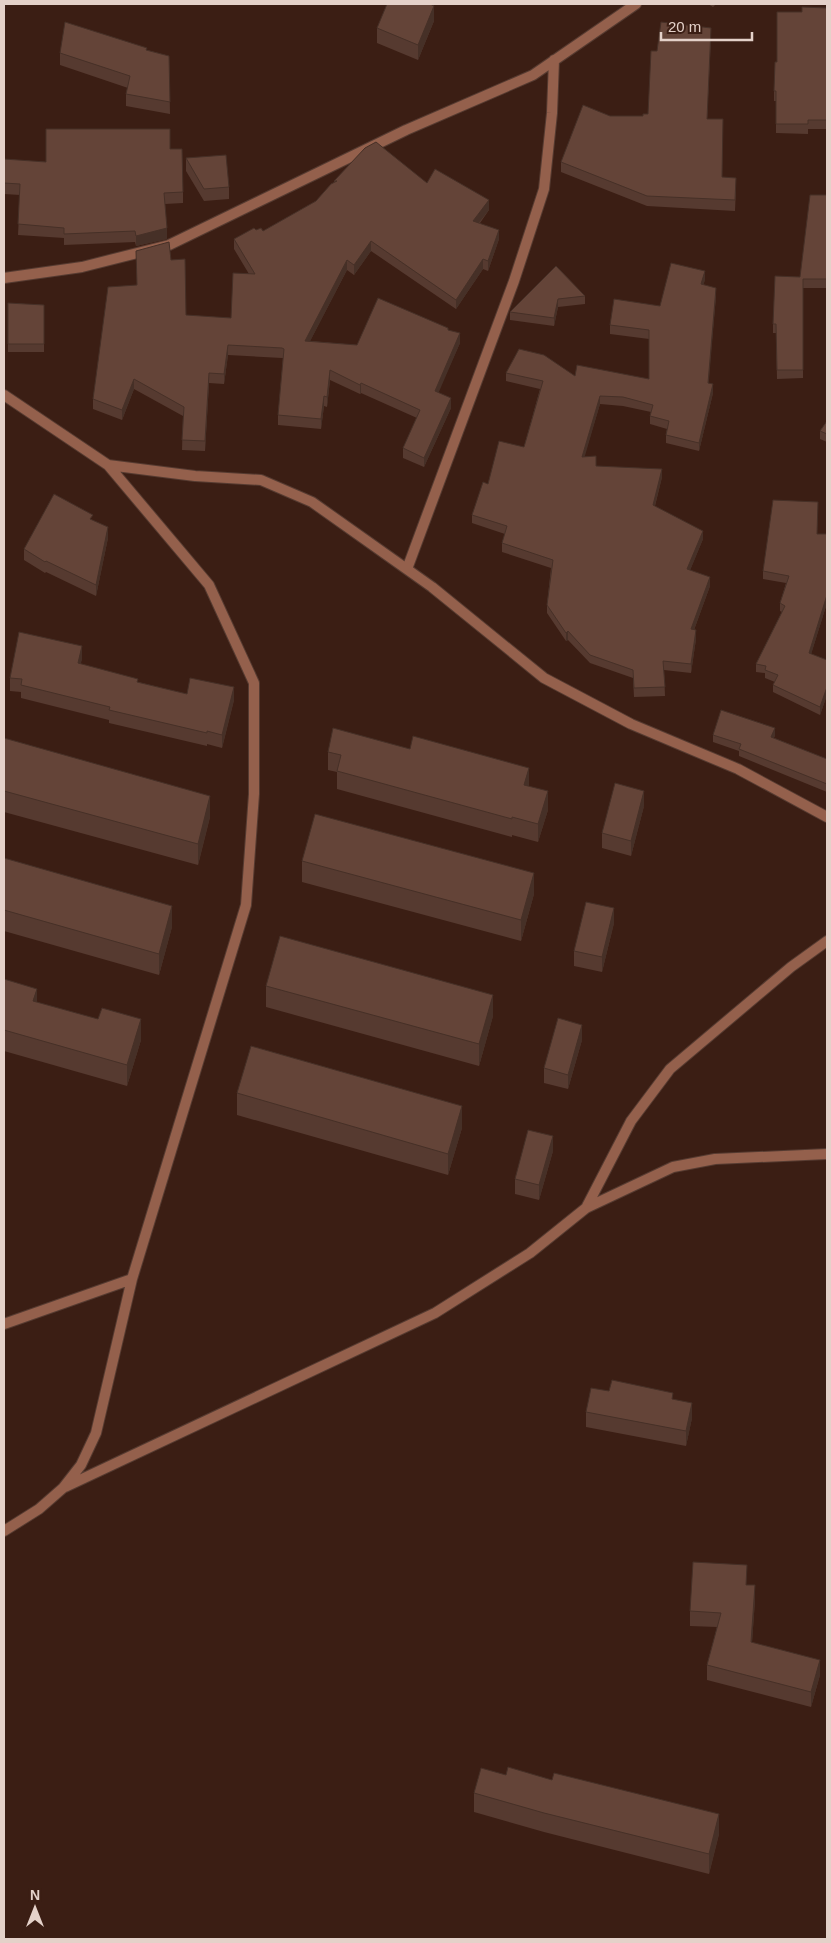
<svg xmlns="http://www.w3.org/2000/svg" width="831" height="1943" font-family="Helvetica,sans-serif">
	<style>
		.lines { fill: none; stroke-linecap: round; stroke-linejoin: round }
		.minor-casing { stroke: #563b31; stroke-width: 12 }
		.minor { stroke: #94604c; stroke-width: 10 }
		.wall { fill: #563a30 }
		.shaded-wall { fill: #463027 }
		.building { fill: #644438; stroke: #463027 }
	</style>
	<rect width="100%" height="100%" fill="#3b1e14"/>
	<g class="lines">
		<g class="minor-casing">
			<path id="minor" d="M4 278 82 267 169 245 406 130 533 75 636 4
				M4 395 108 465 195 476 261 480 312 502 432 587 544 678 631 724 738 769 827 817
				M407 569 514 281 544 189 552 113 554 60
				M586 1208 673 1167 715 1159 827 1154
				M4 1324 132 1279
				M65 1487 435 1313 530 1253 586 1208 631 1121 670 1069 791 967 827 941
				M4 1531 39 1509 63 1488 81 1465 96 1433 132 1279 246 905 254 794V683L209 585 108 465"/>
		</g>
		<use href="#minor" class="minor"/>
	</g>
	<path class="wall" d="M708 4H716L713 7Z
		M827 8V129H808V134L776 133V101H774V91L777 62 802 12Z
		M434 21 418 60 377 43V28Z
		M711 38 707 119 722 177 736 188 735 211 647 206 561 172V162L610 116H643L648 114 657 51Z
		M147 50 169 56 170 114 126 106V94L128 88 60 65V53Z
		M170 149 183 192V203L165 204 167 239 136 246 135 242 64 245V238L18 235 20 195 4 194V159L46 162Z
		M186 158 229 187V199L204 201 186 171Z
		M334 181 427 183 489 210 480 223 499 239 488 271 483 269 456 309 371 251 354 275 347 270 310 341 357 345 448 330 460 343 438 392 451 408 424 467 403 458V448L417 418 361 393 360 394 330 380 327 407 324 406 321 429 278 425V415L283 358H282L228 355 224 384 209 383 205 451 182 450 183 416 134 389 122 420 93 409V399L136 285 171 260 186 315 231 318 249 274 234 249V239L256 230 263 231 316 201 334 183Z
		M827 195V288H803V378L777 379 776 333H773V324L800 277Z
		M556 266 585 296V304L558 307 554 326 510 320V312Z
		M705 280 703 284 716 296 708 383 713 393 699 451 666 443V435L667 429 650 424V416L651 412 623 406 600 404 584 457 596 466 662 477 655 506 703 539 690 570 710 586 694 630 696 639 691 673 664 670 665 696 634 697 633 678 590 663 568 640 566 641 547 613V605L551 568 502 552V543L505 534 472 523V515L488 484 524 447 540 389 506 381V373L649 379V339L610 334V325L660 306Z
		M8 303 44 305V352H8Z
		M827 421V442L820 439V431Z
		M93 520 108 538 96 596 46 572 45 573 24 560V549Z
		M817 534 827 603 811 654 827 660V695L820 715 773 692V685L775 682 765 678V673L756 672V664L782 612 780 611V603L786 583 763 579V571Z
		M82 659 80 664 138 682 187 694 234 700 222 748 207 744V746L109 723V720L21 698V692L10 691V678Z
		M713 735H775L774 738 827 759V792L739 756V751L713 742Z
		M4 738 210 817 198 865 4 812Z
		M328 752 529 786 548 810 538 842 512 835V837L337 789V772L328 770Z
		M644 806 631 856 602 848V833Z
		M4 858 172 927 159 975 4 931Z
		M302 861 534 894 521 941 302 882Z
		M614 923 602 972 574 966V951Z
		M4 979 37 1002 141 1040 127 1086 4 1051Z
		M266 986 493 1016 479 1066 266 1007Z
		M582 1040 568 1089 544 1083V1068Z
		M237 1093 462 1128 448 1175 237 1115Z
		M553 1151 539 1200 515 1194V1179Z
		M609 1391 673 1399 692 1418 686 1446 586 1427V1412Z
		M747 1585 755 1600 752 1642 820 1675 811 1707 707 1680V1665L717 1627 690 1626V1611Z
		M474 1793 719 1834 709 1874 544 1832 474 1812Z"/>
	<path class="shaded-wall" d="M434 6V21L418 60V45Z
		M489 200V210L473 230V221Z
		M167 228V239L136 246V236Z
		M499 230V239L488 271V261Z
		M371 241V251L354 275V265Z
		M483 259V269L456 309V300Z
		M347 260V270L305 351V341Z
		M705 271V280L701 292V284Z
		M716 288V296L708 392V383Z
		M558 299V307L554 326V318Z
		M460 333V343L435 401V391Z
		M228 345V355L224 384V374Z
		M330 370V380L327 407V397Z
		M209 373V383L205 451V441Z
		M134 379V389L122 420V410Z
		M361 383V393L360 394V385Z
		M713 384V393L699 451V443Z
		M324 396V406L321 429V419Z
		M600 396V404L582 466V457Z
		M451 398V408L424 467V458Z
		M662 469V477L653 513V505Z
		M108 527V538L96 596V585Z
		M703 531V539L687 578V569Z
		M710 577V586L691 638V629Z
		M827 595V603L809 661V653Z
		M696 630V639L691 673V664Z
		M568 631V640L566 641V633Z
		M82 646V659L78 676V663Z
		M234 687V700L222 748V735Z
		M827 687V695L820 715V707Z
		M775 728V735L771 744V737Z
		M529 768V786L524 785Z
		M548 791V810L538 842V824Z
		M644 791V806L631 856V841Z
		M210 796V817L198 865V844Z
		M534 873V894L521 941V920Z
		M172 906V927L159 975V954Z
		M614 908V923L602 972V957Z
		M37 989V1010L33 1001Z
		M493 995V1016L479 1066V1044Z
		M141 1019V1040L127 1086V1065Z
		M582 1025V1040L568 1089V1075Z
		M462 1106V1128L448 1175V1154Z
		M553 1136V1151L539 1200V1185Z
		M692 1403V1418L686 1446V1431Z
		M755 1585V1600L751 1657V1642Z
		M820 1660V1675L811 1707V1692Z
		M719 1814V1834L709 1874V1854Z"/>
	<path class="building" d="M387 4H430L434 6 418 45 377 28Z
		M802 7 827 8V120H808V124H776V91H774L775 62H777V12H802Z
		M65 22 147 48 146 50 169 56 170 102 126 94 130 76 60 53Z
		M661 22 711 28 707 119H723L722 177 736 178 735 200 647 196 561 162 583 105 610 116H643V114H648L651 51H657Z
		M46 129H170V149H182L183 192 164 193 167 228 136 236 135 231 64 234V228L18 224 20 184 4 183V159L46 162Z
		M376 142 427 183 435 169 489 200 473 221 499 230 488 261 483 259 456 300 371 241 354 265 347 260 305 341 357 345 378 298 448 328V330L460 333 435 391 451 398 424 458 403 448 420 410 361 383 360 385 330 370 327 397 324 396 321 419 278 415 284 349 282 348 228 345 224 374 209 373 205 441 182 440 184 407 134 379 122 410 93 399 108 287 137 285 136 251 169 242 171 260 185 259 186 315 231 318 233 273 255 274 234 239 254 228 256 230 261 228 263 231 316 201 331 184 337 181H334L365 148Z
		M226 155 229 187 204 189 186 158Z
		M810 195H827V279H803V370H777L776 324H773L775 276 800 277Z
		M671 263 705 271 701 284 716 288 708 383 713 384 699 443 666 435 669 421 650 416 653 405 623 397 600 396 582 457 596 456V466L662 469 653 505 703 531 687 569 710 577 691 629 696 630 691 664 663 661 665 687 634 688 633 670 590 655 568 631 566 633 547 605 553 560 502 543 507 526 472 515 483 482 488 484 499 441 524 447 543 381 506 373 519 349 544 355 575 376 577 365 649 379V330L610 325 614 299 660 306Z
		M556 266 585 296 558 299 554 318 510 312Z
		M8 303 44 305V344H8Z
		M827 421V434L820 431Z
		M54 494 93 515 90 519 108 527 96 585 46 561 45 562 24 549Z
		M773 500 818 502 817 534H827V595L809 653 827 660V687L820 707 773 685 778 675 765 670 766 666 756 664 785 606 780 603 789 576 763 571Z
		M19 632 82 646 78 663 138 679 137 682 187 694 190 678 234 687 222 735 207 731V733L109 710 110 707 21 685 22 679 10 678Z
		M721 710 775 728 771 737 827 759V784L739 749 741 744 713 735Z
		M333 728 410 749 413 736 529 768 524 785 548 791 538 824 512 817V819L337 771 341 755 328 752Z
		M4 738 210 796 198 844 4 791Z
		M615 783 644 791 631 841 602 833Z
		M315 814 534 873 521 920 302 861Z
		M4 858 172 906 159 954 4 910Z
		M586 902 614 908 602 957 574 951Z
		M280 936 493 995 479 1044 266 986Z
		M4 979 37 989 33 1001 98 1019 102 1008 141 1019 127 1065 4 1030Z
		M558 1018 582 1025 568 1075 544 1068Z
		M251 1046 462 1106 448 1154 237 1093Z
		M528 1130 553 1136 539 1185 515 1179Z
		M612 1380 673 1393 672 1399 692 1403 686 1431 586 1412 591 1388 609 1391Z
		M693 1562 747 1565 746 1585H755L751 1642 820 1660 811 1692 707 1665 721 1613 690 1611Z
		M508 1767 552 1780 554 1773 719 1814 709 1854 544 1813 474 1793 481 1768 506 1775Z"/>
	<rect width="831" height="1943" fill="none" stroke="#e4d1c9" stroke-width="10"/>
	<g transform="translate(35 1908)" stroke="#3b1e14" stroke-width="4" paint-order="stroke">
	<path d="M0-4L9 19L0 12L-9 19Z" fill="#e4d1c9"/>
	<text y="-8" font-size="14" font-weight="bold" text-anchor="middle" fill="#e4d1c9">N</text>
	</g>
	<path d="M661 32v8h91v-8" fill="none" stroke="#e4d1c9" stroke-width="2.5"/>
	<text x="668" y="32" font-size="15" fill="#e4d1c9" stroke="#3b1e14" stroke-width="4" paint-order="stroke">20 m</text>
</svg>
